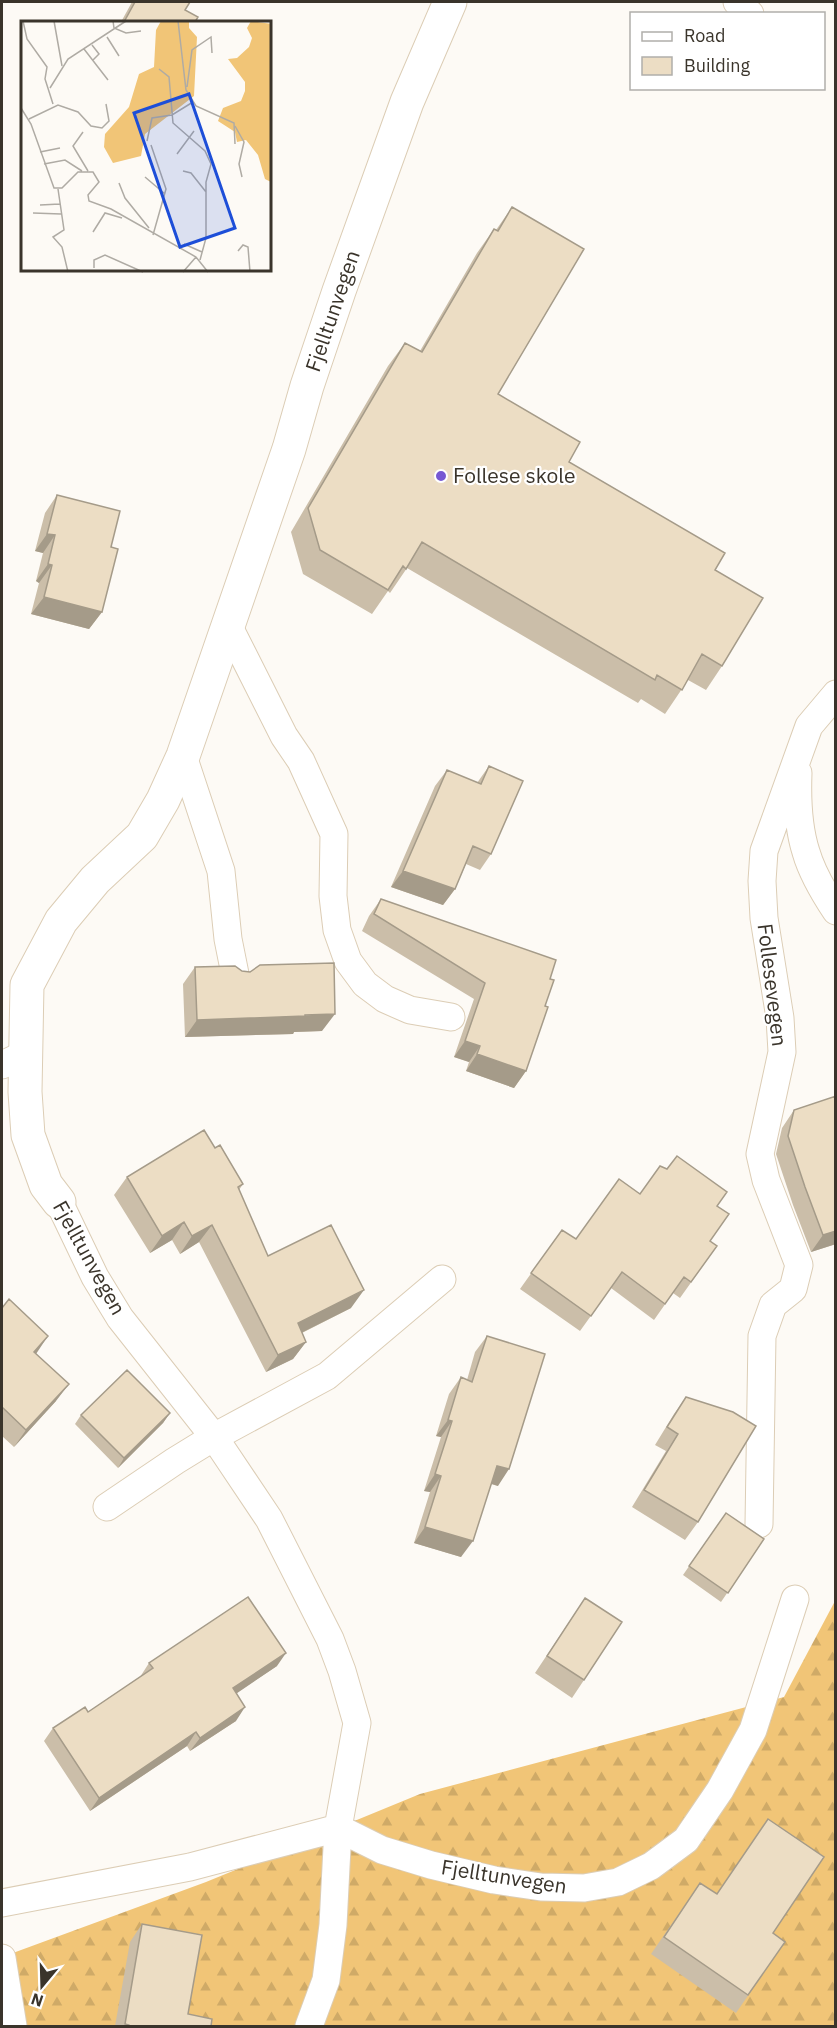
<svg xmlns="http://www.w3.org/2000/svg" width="837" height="2028" font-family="'IBM Plex Sans',sans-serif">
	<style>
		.forest { fill: url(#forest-firs) }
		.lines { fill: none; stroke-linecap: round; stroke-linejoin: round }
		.lane-casing { stroke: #dccdb5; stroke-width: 29 }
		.street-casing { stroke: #dccdb5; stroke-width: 35 }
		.lane { stroke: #fff; stroke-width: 27 }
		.street { stroke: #fff; stroke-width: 33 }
		.wall { fill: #cbbea9 }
		.shaded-wall { fill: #a59b89 }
		.building { fill: #ecddc4; stroke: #a59b89; stroke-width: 1.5 }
		.poi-dot { fill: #7658d3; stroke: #fff; stroke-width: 2 }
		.labels { text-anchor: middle; stroke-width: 4.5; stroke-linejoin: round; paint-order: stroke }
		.street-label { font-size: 21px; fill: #3a342b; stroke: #fff }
		.poi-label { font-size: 21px; fill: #3a342b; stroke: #fff; text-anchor: start }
		.inset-road { fill: none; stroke: #afaba4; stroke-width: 1.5 }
		.view { fill: #1d4ed8; fill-opacity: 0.15; stroke: #1d4ed8; stroke-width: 3 }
		.inset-edge { fill: none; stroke: #3a342b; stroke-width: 3 }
	</style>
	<defs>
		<pattern id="forest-firs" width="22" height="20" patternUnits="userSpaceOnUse" patternTransform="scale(1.5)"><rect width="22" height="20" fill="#f1c577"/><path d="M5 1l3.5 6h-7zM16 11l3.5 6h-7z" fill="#cfaa67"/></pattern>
	</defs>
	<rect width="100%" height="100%" fill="#fdfaf5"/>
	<path class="forest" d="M835 1601V2026H2V1957L206 1882 420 1794 784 1697Z"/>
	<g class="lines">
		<g class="lane-casing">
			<path id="lane" d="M737 2 750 14
				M228 625 284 736 301 761 334 834 333 896 337 930 348 961 365 984 385 999 410 1010 451 1017
				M183 756 221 871 228 939 235 974
				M798 773C797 799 798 827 806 852 812 873 824 893 836 911
				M2 1065 25 1054
				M59 1202 95 1277 120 1318 214 1437 269 1519 330 1639 342 1671 357 1723 338 1828 333 1925 326 1980 309 2026
				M107 1507 175 1461 214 1437 327 1376 442 1279
				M759 1524 762 1336 773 1305 793 1289 799 1265 766 1180 760 1154 782 1052 780 1018 764 918 762 881 764 851 809 726 836 694
				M2 1903 190 1867 338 1828 382 1850 431 1865 494 1880 541 1887 584 1888 618 1882 651 1866 686 1840 720 1790 753 1730 795 1599
				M2 1958 13 2026"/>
		</g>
		<g class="street-casing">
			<path id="street" d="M59 1202 46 1185 28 1135 25 1092 27 985 61 921 95 880 142 836 163 800 183 756 289 449 307 386 339 291 407 102 450 2"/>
		</g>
		<use href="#lane" class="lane"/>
		<use href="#street" class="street"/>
	</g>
	<path class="wall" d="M132 2H190L185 10 195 22H121Z
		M512 207 498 394 569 462 715 570 722 666 706 690 688 680 665 714 641 699 638 703 407 568 390 593 388 591 372 614 303 574 291 532 388 366 405 343 420 351 477 253 494 229 496 230Z
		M57 495 111 547 102 612 89 629 31 614 39 583 36 581 43 553 35 551 45 513Z
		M489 766 491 854 480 870 466 864 455 889 443 905 391 887 435 786 447 770 477 783Z
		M381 899 550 979 545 1006 526 1071 514 1088 466 1071 469 1062 454 1057 474 999 362 931 369 916Z
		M195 967 250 972 322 1031 294 1032 293 1034 185 1037 183 984Z
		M836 1096V1244L811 1252 793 1205 776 1154 782 1128 794 1110Z
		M215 1148 243 1184 239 1190 268 1256 351 1308 302 1333 306 1342 293 1359 266 1372 199 1242 180 1254 172 1240 150 1253 114 1195 127 1177Z
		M640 1194 717 1206 710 1241 717 1246 680 1298 673 1293 654 1320 611 1288 580 1331 520 1289 562 1230 576 1239Z
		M2 1308 56 1401 14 1447 2 1436Z
		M487 1336 498 1486 491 1484 461 1557 414 1543 430 1492 424 1491 441 1437 436 1436 449 1394 461 1377 467 1380 475 1352Z
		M686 1397 698 1522 685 1540 632 1507 666 1451 655 1445 674 1414Z
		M170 1413 163 1423 118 1468 75 1424 81 1415Z
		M726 1513 764 1539 721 1602 683 1575Z
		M585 1598 584 1680 572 1698 535 1673Z
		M149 1663 277 1666 236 1693V1721L190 1751 187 1746 90 1811 44 1741 53 1728 88 1712 140 1677Z
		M700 1883 785 1942 736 2013 651 1954Z
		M142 1924 188 2014 211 2026H115L130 1942Z"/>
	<path class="shaded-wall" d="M47 534 55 535 43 553 35 551Z
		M48 564 52 565 39 583 36 581Z
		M44 597 102 612 89 629 31 614Z
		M403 871 455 889 443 905 391 887Z
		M335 1014 322 1031 294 1032 293 1034 185 1037 197 1020Z
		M465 1041 480 1046 469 1062 454 1057Z
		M477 1054 526 1071 514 1088 466 1071Z
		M184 1222 172 1240 150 1253 162 1236Z
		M212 1225 199 1242 180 1254 192 1236Z
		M836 1231V1244L811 1252 823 1235Z
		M364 1290 351 1308 285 1341 298 1323Z
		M48 1336 36 1354 34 1352Z
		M306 1342 293 1359 266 1372 278 1355Z
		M69 1384 56 1401 14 1447 26 1430Z
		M170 1413 163 1423 118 1468 124 1458Z
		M448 1420 452 1421 441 1437 436 1436Z
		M497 1466 509 1469 498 1486 486 1482Z
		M435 1474 441 1476 430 1492 424 1491Z
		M425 1527 473 1541 461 1557 414 1543Z
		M286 1653 277 1666 224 1702 233 1688Z
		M245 1707 236 1721 190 1751 200 1738Z
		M196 1732 187 1746 90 1811 99 1798Z"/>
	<path class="building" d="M135 2H190L185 10 198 17 195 22H124Z
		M512 207 584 249 498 394 580 442 569 462 725 553 715 570 763 598 722 666 702 654 682 690 657 675 655 680 422 542 406 569 403 566 388 590 320 550 308 508 405 343 422 352 494 229 498 231Z
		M57 495 120 511 111 547 118 549 102 612 44 597 52 565 48 564 55 535 47 534Z
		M489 766 523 781 491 854 473 846 455 889 403 871 447 770 481 784Z
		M381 899 556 960 550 979 554 980 545 1006 548 1007 526 1071 477 1054 480 1046 465 1041 485 983 374 914Z
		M334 963 335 1014 305 1015V1016L197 1020 195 967 235 966 242 971 250 972 260 965Z
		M836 1096V1231L823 1235 805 1187 788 1136 794 1110Z
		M204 1130 215 1148 220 1145 243 1184 238 1187 268 1256 331 1225 364 1290 298 1323 306 1342 278 1355 212 1225 192 1236 184 1222 162 1236 127 1177Z
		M677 1156 727 1192 717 1206 729 1214 710 1241 717 1246 691 1282 684 1277 665 1304 622 1272 591 1316 531 1273 562 1230 576 1239 619 1179 640 1194 660 1166 667 1169Z
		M9 1299 48 1336 34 1352 69 1384 26 1430 2 1407V1308Z
		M487 1336 545 1354 509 1469 497 1466 473 1541 425 1527 441 1476 435 1474 452 1421 448 1420 461 1377 472 1382Z
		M127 1370 170 1413 124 1458 81 1415Z
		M686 1397 733 1412 756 1426 698 1522 644 1490 678 1434 667 1427Z
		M726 1513 764 1539 728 1593 689 1566Z
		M248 1597 286 1653 233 1688 245 1707 200 1738 196 1732 99 1798 53 1728 85 1707 88 1712 153 1668 149 1663Z
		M585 1598 622 1622 584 1680 547 1656Z
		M768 1819 824 1857 773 1933 785 1942 748 1995 664 1937 700 1883 717 1894Z
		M142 1924 202 1935 188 2014 212 2019 211 2026H129V2025L125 2024Z"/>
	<circle class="poi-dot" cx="441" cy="476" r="6"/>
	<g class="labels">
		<g class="street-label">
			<text transform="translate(333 311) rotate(-71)" y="7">Fjelltunvegen</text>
			<text transform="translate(772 985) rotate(83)" y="7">Follesevegen</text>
			<text transform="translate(89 1258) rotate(61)" y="7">Fjelltunvegen</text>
			<text transform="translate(504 1877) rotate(9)" y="7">Fjelltunvegen</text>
		</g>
		<g class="poi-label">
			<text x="453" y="483">Follese skole</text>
		</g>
	</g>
	<g transform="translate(21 21)">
		<rect width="250" height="250" fill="#fdfaf5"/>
		<path d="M140 0H168V7L176 16 173 75 124 113 120 135 92 142 83 126 84 113 108 86 118 53 133 46 135 9ZM230 0 251 3 250 161 244 158 237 134 225 119 216 121 214 111 197 100 202 87 220 80 224 70V61L207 38 216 37 228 26 231 17 226 7Z" fill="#f1c577"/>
		<path class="inset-road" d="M2 0 6 18 26 46 24 58 32 83M33 0 41 45M92 0 93 7 105 12 120 10M157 0 165 69 175 85 213 102 214 123M86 16 98 35M71 24 78 33 72 39M63 28 87 59M138 48 148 56 152 102 184 130 190 143 185 161V217L179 239M166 66 171 29 190 16 191 32M29 67 47 38 105 0M0 87 10 103 33 167H41L57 151H72L78 161 67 174 68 180 90 188 175 236 187 251M8 98 37 84 57 91 70 105 81 107 88 100 85 83M214 105 223 121 218 143 221 156M62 111 52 125 67 150M126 120 131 97 151 94 172 81M130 124 145 168 132 214M19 131 39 127M156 133 173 110M23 143 44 139 61 150M162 150 170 152 185 171M124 156 144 173M98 162 104 177 128 207M37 168 43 209 32 216 41 226 47 251M19 184 39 183M12 192 40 193M72 211 84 192 101 197M163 223 181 231M217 230 222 224 227 226 229 251M73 247V239L84 234 122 251M162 251 175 236"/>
		<path class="view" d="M168 73 214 207 159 226 113 92Z"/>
		<rect width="250" height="250" class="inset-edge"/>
	</g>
	<rect width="837" height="2028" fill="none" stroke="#3a342b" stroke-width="6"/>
	<rect x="630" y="12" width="195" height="78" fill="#ffffff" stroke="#b0aeaa" stroke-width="1.5"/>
	<rect x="642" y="32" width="30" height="9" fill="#ffffff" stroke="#b0aeaa" stroke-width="1.5"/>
	<text x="684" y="42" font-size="18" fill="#3a342b">Road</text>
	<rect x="642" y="57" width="30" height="18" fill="#ecddc4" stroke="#b0aeaa" stroke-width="1.5"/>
	<text x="684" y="72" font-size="18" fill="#3a342b">Building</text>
	<g transform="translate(42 1986) rotate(199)" stroke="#ffffff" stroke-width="4.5" paint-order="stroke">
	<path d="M0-4.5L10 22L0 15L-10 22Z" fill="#3a342b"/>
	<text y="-9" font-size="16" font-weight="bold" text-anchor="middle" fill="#3a342b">N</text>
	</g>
</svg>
